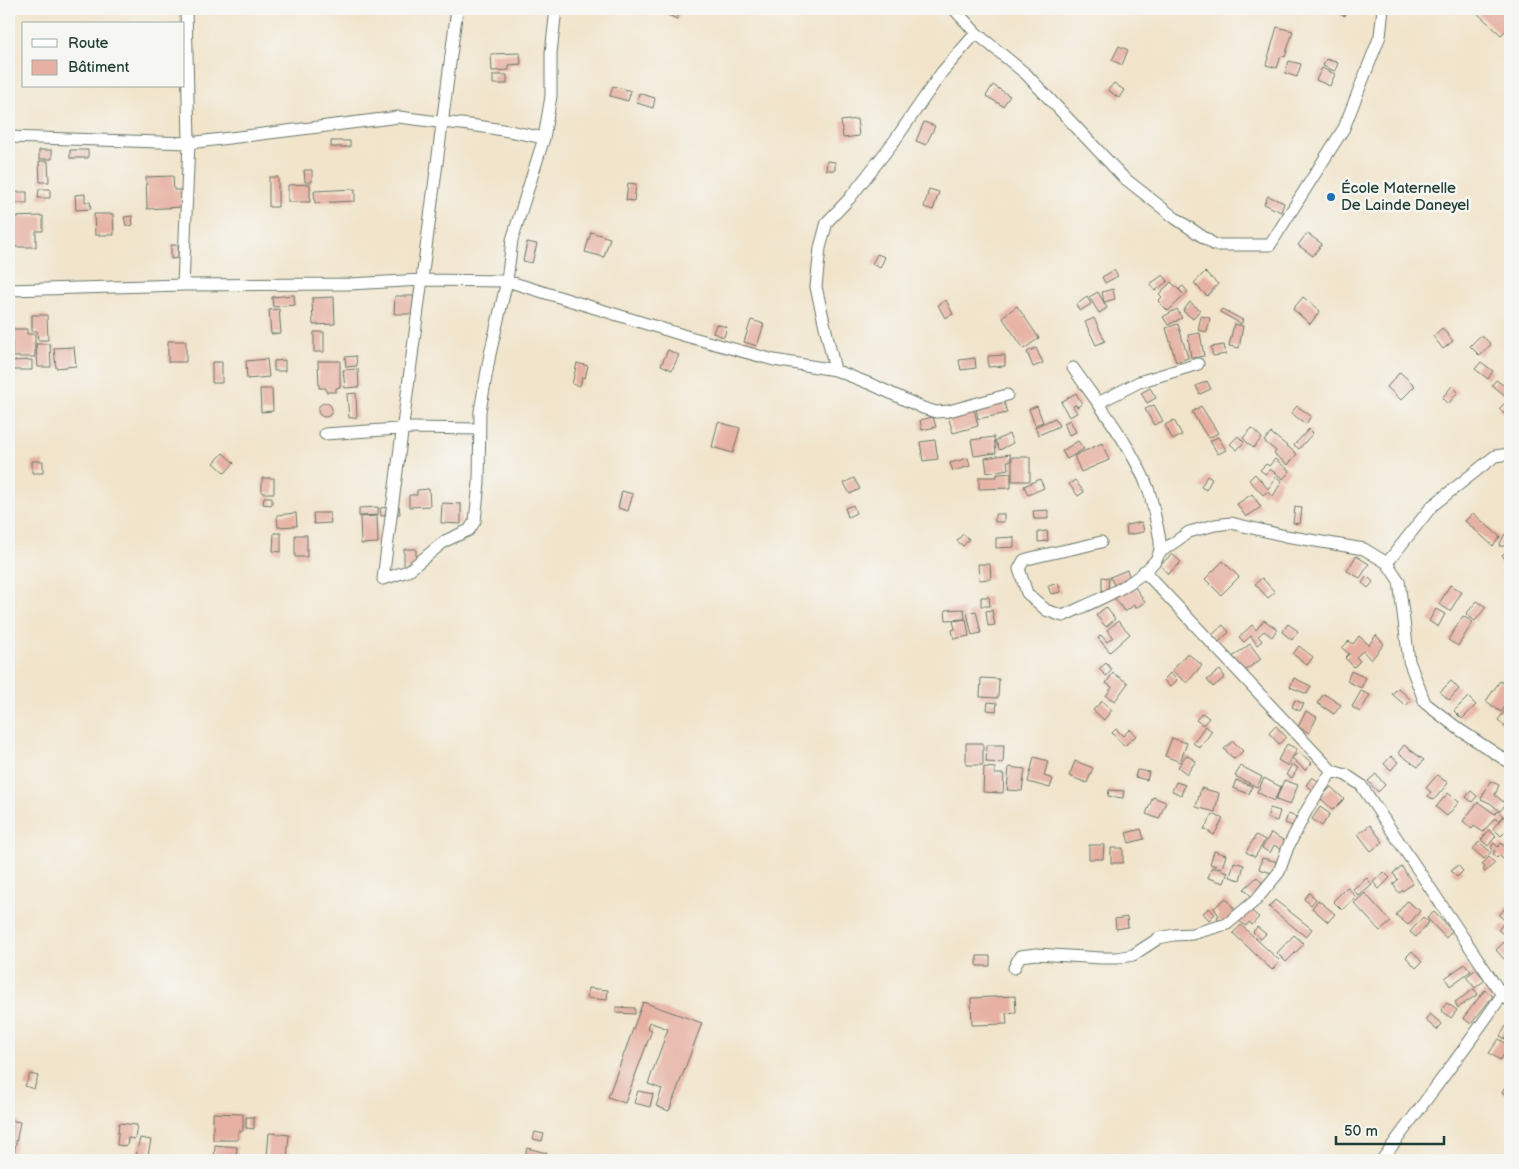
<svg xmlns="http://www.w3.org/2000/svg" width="1519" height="1169" font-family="'Balsamiq Sans',sans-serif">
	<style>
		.building { fill: #e6b1a2 }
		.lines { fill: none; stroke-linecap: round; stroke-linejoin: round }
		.street-casing { stroke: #687769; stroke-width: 13 }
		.street { stroke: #fff; stroke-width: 11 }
		.poi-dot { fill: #1f6fb2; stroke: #f6f6f2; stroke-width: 2 }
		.labels { text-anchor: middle; stroke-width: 5; stroke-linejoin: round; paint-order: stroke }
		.poi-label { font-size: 15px; fill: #1f3d34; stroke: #f6f6f2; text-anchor: start }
	</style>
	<rect width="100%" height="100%" fill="#f6f6f2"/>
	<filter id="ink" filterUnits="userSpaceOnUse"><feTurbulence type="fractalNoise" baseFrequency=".02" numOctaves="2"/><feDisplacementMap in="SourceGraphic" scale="10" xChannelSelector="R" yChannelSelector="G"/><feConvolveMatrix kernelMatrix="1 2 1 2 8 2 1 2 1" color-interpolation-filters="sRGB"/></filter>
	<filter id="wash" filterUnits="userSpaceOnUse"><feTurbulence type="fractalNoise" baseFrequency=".0096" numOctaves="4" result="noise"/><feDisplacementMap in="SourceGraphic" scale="20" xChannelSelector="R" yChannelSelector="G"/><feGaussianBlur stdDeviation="1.12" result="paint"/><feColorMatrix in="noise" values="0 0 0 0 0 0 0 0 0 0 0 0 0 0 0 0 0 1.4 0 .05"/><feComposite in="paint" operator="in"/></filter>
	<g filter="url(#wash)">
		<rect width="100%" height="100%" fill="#f1e4cb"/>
		<g id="blocks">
			<path class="building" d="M671 9 680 12 677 19 668 15Z
				M1327 9H1348L1345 16Z
				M1475 9H1504L1510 14V26L1501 35 1474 10Z
				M1277 27 1293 31 1285 57 1281 56 1277 68 1266 65Z
				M1119 46 1128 50 1122 65 1112 60Z
				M520 53 521 64 509 65V70L492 71 491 54Z
				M1326 59 1338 63 1335 71 1323 66Z
				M1289 61 1301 64 1297 77 1285 73Z
				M1322 68 1335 74 1330 86 1316 80Z
				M493 75H507V84H493Z
				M1114 83 1124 90 1119 98 1108 90Z
				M993 85 1010 96 1003 106 986 96Z
				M613 86 631 91 628 101 610 96Z
				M639 93 655 98 653 108 637 103Z
				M857 119 859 136 843 138 841 121Z
				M924 122 935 126 926 145 916 141Z
				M331 141H350V147H331Z
				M39 150H52V159H39Z
				M70 150H88V158H70Z
				M39 161H48L49 182H40Z
				M827 161 835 162V170H826Z
				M304 170H312V182H305Z
				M173 176 174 190H181L182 207 147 209 146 177Z
				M269 177H278V207H269Z
				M628 183 636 184 634 201 626 200Z
				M310 184V202H288V185Z
				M39 189H50V198H38Z
				M355 189V201L315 203 314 191Z
				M929 189 939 192 933 210 924 207Z
				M12 192H27V203H12Z
				M85 194V202H90L91 209 76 210 75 195Z
				M1268 196 1284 203 1281 212 1264 204Z
				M94 214H113L114 235H95Z
				M43 216V231H36V247H11L10 217Z
				M132 216 133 225 126 226 124 217Z
				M591 232 610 238 604 257 585 252Z
				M1307 233 1322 244 1313 256 1298 245Z
				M527 242 537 244 532 263 523 261Z
				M171 245H178V258L171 259Z
				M877 254 885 257 880 268 872 264Z
				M1114 270 1118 276 1105 283 1102 277Z
				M1205 272 1218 284 1207 296 1194 283Z
				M1163 275 1168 281 1155 291 1150 284Z
				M1171 282 1183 294 1179 289 1183 286 1188 292 1168 311 1158 301 1162 297 1159 294Z
				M1113 289 1115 299 1104 302 1102 292Z
				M1098 292 1107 308 1099 313 1089 297Z
				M294 295 295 305 273 307 272 297Z
				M395 296H415L414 314H394Z
				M334 297 335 324 313 325 312 298Z
				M1087 297 1091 304 1080 311 1076 305Z
				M1303 297 1320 311 1310 324 1293 309Z
				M946 300 953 314 945 318 938 305Z
				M1190 302 1200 310 1193 319 1183 311Z
				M1017 306 1039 338 1024 349 1002 317Z
				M279 309 281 333 271 334 269 310Z
				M1177 309 1182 318 1168 325 1163 317Z
				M1222 309 1243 320 1241 324 1220 312Z
				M32 315H47L48 340H38L37 331H32Z
				M1201 316 1210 318 1207 332 1198 330Z
				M1094 318 1105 341 1096 345 1085 322Z
				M751 320 764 324 757 346 744 342Z
				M716 324 727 327 724 337 713 333Z
				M1178 324 1188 358 1176 362 1166 328Z
				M1234 324 1243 326 1239 348 1229 346Z
				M1442 328 1453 341 1443 349 1433 336Z
				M12 329H27V334H35V357H12Z
				M314 332H324V352H314Z
				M1200 333 1204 356 1191 358 1188 335Z
				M1481 335 1491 344 1480 356 1470 346Z
				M168 341H186V362H168Z
				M36 344H50L51 367H38Z
				M1224 345 1226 354 1213 356 1211 347Z
				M74 347 76 366 56 368 54 348Z
				M1036 348 1043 363 1033 367 1027 352Z
				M668 350 679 355 672 370 661 365Z
				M1005 355V366L988 367V356Z
				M356 356 357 366 346 367 345 357Z
				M975 358 976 368 961 370 959 360Z
				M267 359 269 377 247 379 246 361Z
				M32 360V370H10V361Z
				M285 360V371H274V361Z
				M318 361H340V387L336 388V392H326V388H319Z
				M212 362H222V383H212Z
				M1481 362 1493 371 1488 379 1475 369Z
				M577 363 588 366 585 378 582 377 580 386 572 384Z
				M358 369 359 387 345 388 343 370Z
				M1400 372 1415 386 1401 400 1387 387Z
				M1496 380 1510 390 1506 396 1492 385Z
				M1207 381 1211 389 1200 394 1196 386Z
				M1452 386 1458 392 1448 404 1442 398Z
				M1150 388 1156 398 1147 403 1141 393Z
				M260 389H272L273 411 261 412Z
				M356 393 357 417 349 418 347 394Z
				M1076 393 1082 404 1077 407 1076 405 1073 406 1077 413 1069 417 1061 402Z
				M1004 402 1007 413 978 419 976 408Z
				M318 410a7 7 0 1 1 14 0a7 7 0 1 1-14 0Z
				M1505 403 1510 407V419L1499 409Z
				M1154 405 1163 421 1154 425 1145 409Z
				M1037 406 1043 422 1035 425 1029 409Z
				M1201 406 1218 433 1208 438 1192 412Z
				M1297 406 1311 416 1306 424 1291 413Z
				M974 409 978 426 953 433 948 416Z
				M933 417 936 427 922 430 920 420Z
				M1055 418 1059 426 1039 435 1035 427Z
				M1070 420 1076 432 1069 435 1064 423Z
				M1174 420 1182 435 1173 440 1165 425Z
				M718 422 740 428 733 453 712 447Z
				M1252 428 1262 438 1253 448 1243 438Z
				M1309 429 1313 433 1299 449 1294 445Z
				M1271 433 1297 454 1288 465 1274 454 1276 451 1264 441Z
				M1009 434 1013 443 1000 450 995 441Z
				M1238 436 1244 442 1237 450 1230 444Z
				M994 437 996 453 974 456 971 440Z
				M1218 437 1226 450 1218 454 1210 441Z
				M935 440 938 459 923 461 920 442Z
				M1078 441 1084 449 1067 459 1062 451Z
				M1102 443 1109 460 1081 472 1074 456Z
				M223 453 234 463 225 473 214 463Z
				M1010 454 1011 461H1007L1008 469 987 473 985 458Z
				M1012 457H1030V481H1012Z
				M968 458 970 466 953 471 950 463Z
				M1275 459 1290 471 1283 479 1270 469 1265 474 1260 470 1266 464 1269 466Z
				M32 461H43V473H32Z
				M1011 473V488L979 489V477H997V474Z
				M1255 474 1268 489 1276 477 1282 481 1273 496 1267 492 1263 495 1249 480Z
				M1207 476 1212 479 1206 490 1201 487Z
				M262 478H274V493H262Z
				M854 478 860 489 850 494 844 483Z
				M1040 479 1044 488 1028 495 1024 486Z
				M1075 480 1084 492 1078 496 1069 484Z
				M429 489 430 506 409 507V495H417V490Z
				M622 491 633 494 628 511 618 508Z
				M1252 494 1261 507 1246 517 1237 504Z
				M264 497H272V505L263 504Z
				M442 503 461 504V524L441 523Z
				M853 505 856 513 848 517 845 508Z
				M399 506 400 514 381 516 380 508Z
				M378 507V515L359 516V508Z
				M1295 507 1302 508 1300 524 1293 523Z
				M1048 510V519H1034L1033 511Z
				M296 513 297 526 278 527 277 515Z
				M313 513H330L331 523 314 524Z
				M1473 513 1500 537 1493 546 1465 521Z
				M995 514H1004V522H995Z
				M377 516 378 543 361 544 360 517Z
				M1142 522 1144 532 1127 535 1126 525Z
				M1047 531 1048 541 1038 542V532Z
				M274 533H281V552L273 551Z
				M963 534 969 539 963 546 957 541Z
				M1505 534 1510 536V546H1499Z
				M295 535H307V557H295Z
				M1014 537V547L996 548V538Z
				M404 549H416V569H404Z
				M1510 549V566L1502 555Z
				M1172 554 1181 562 1168 574 1160 565Z
				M1356 556 1369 564 1360 578 1347 571Z
				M1223 561 1239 577 1221 595 1205 579Z
				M978 564H990L991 579 979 580Z
				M1127 570 1130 578 1114 585 1110 577Z
				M1367 576 1373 582 1368 588 1362 583Z
				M1102 577 1109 578 1108 591H1102Z
				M1262 578 1275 592 1268 598 1255 584Z
				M1058 583 1061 592 1051 594 1048 586Z
				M1133 584 1145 602 1136 608 1134 605 1125 612 1114 597Z
				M1450 585 1462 592 1450 611 1439 604Z
				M981 597H989L990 606H981Z
				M1477 601 1486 607 1475 621 1466 614Z
				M1106 607 1115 619 1106 627 1096 615Z
				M964 609 965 619 946 620 945 610Z
				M1436 609 1445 614 1438 627 1429 621Z
				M992 610 995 625 988 626 986 611Z
				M976 611 981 633 972 635 967 613Z
				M1463 616 1473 622 1458 646 1448 640Z
				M966 619 969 636 954 639 952 630 955 629 953 621Z
				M1264 620 1277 629 1272 637 1264 631 1258 636 1262 641 1257 645 1251 636 1244 642 1239 637 1252 625 1256 630Z
				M1118 621 1130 634 1110 652 1098 638 1101 635 1107 642 1113 637 1107 630Z
				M1288 624 1298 631 1292 640 1282 632Z
				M1223 625 1229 632 1219 642 1212 635Z
				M1376 635 1384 644 1371 660 1363 651 1356 657 1360 661 1354 667 1345 658 1349 654 1342 648 1349 641 1353 644 1359 636 1369 645Z
				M1250 644 1261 659 1242 673 1231 658Z
				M1299 646 1313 657 1307 665 1293 654Z
				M1187 653 1202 665 1187 683 1172 671Z
				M1106 663 1112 670 1106 676 1099 669Z
				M1220 670 1225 677 1213 687 1207 680Z
				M1351 671 1366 678 1361 688 1347 681Z
				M1113 673 1128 683 1115 701 1106 696 1112 687 1106 683Z
				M1170 673 1177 680 1170 687 1164 680Z
				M981 678 999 679 998 698 980 697Z
				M1294 678 1311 686 1307 694 1290 687Z
				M1451 681 1459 689 1449 700 1440 692Z
				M1500 681 1510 688V700L1501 712 1486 701Z
				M1398 688 1411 700 1406 706 1392 694Z
				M1361 691 1370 695 1360 712 1352 707Z
				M1324 694 1341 705 1334 714 1317 703Z
				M1468 697 1476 705 1462 719 1454 711Z
				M1295 700 1304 704 1300 711 1292 707Z
				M1102 701 1112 710 1104 720 1093 710Z
				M988 702 997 703 996 711 987 710Z
				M1510 704V730L1498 720Z
				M1306 711 1317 717 1309 733 1298 727Z
				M1202 713 1209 718 1203 725 1196 720Z
				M1205 726 1212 731 1200 748 1193 743Z
				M1276 726 1286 737 1279 744 1269 733Z
				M1116 729 1123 736 1130 729 1136 736 1124 746 1112 733Z
				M1172 738 1187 743 1180 762 1165 756Z
				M1233 741 1243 751 1234 759 1224 749Z
				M966 743H983V765H966Z
				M1287 744 1297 749 1288 766 1278 760Z
				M987 745H1004L1003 763 986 762Z
				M1404 745 1424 760 1418 767 1398 753Z
				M1299 752 1312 763 1305 770 1292 758Z
				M1186 755 1196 761 1187 774 1178 767Z
				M1391 756 1398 762 1391 770 1384 764Z
				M1034 757 1048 761 1044 776 1053 779 1050 788 1028 782Z
				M1075 761 1093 768 1087 783 1069 776Z
				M1292 764 1298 768 1292 778 1286 775Z
				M1241 766 1262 777 1257 787 1235 776Z
				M984 767 995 768V774H1004L1003 793 983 792Z
				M1009 767 1025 769 1022 791 1007 790Z
				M1137 770 1149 772 1147 780 1135 777Z
				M1376 774 1385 785 1378 792 1368 781Z
				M1437 775 1448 783 1434 800 1428 796 1431 792 1426 788Z
				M1312 777 1319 782 1313 790 1306 785Z
				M1264 778 1281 787 1274 801 1257 792Z
				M1236 780 1252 786 1249 794 1233 788Z
				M1284 780 1298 785 1290 805 1276 800Z
				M1490 781 1499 785 1495 795 1506 804 1500 811 1490 803 1481 799Z
				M1176 782 1185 785 1181 795 1172 791Z
				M1331 787 1344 799 1333 810 1320 798Z
				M1201 788 1219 793 1215 812 1196 807Z
				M1109 790 1124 791 1123 798 1108 796Z
				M1471 791 1477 796 1472 802 1466 797Z
				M1448 793 1459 802 1447 816 1436 807Z
				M1153 797 1166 802 1159 819 1146 814Z
				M1478 802 1495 814 1498 811 1503 816 1498 821 1495 818 1483 832 1474 826 1472 829 1463 821Z
				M1320 807 1330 814 1322 826 1312 819Z
				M1270 808 1280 811 1277 821 1267 818Z
				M1213 814 1223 819 1214 835 1204 829Z
				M1288 814 1297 817 1293 826 1285 823Z
				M1504 816 1510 822V827L1501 836 1493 828Z
				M1370 825 1383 842 1371 851 1358 834Z
				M1141 829 1144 839 1129 843 1126 833Z
				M1489 830 1496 836 1488 846 1481 840Z
				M1271 833 1288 843 1284 851 1274 845 1270 853 1262 848Z
				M1256 835 1265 840 1255 857 1246 852Z
				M1479 842 1491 852 1484 859 1473 849Z
				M1494 843 1498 847 1501 843 1510 852 1504 860 1499 855 1497 858 1493 854 1495 851 1491 848Z
				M1089 845H1104L1103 859H1089Z
				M1111 848H1123V863H1111Z
				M1214 851 1226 855 1222 868 1210 864Z
				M1489 857 1495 863 1485 872 1483 870 1485 868 1482 864Z
				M1262 858 1278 862 1275 874 1259 869Z
				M1234 862 1244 865 1240 880 1230 877Z
				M1458 865 1463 871 1457 877 1451 871Z
				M1212 867 1228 872 1224 883 1208 878Z
				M1402 867 1413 884 1399 893 1393 884 1398 880 1393 873Z
				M1384 872 1390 878 1379 889 1373 882Z
				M1257 877 1264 885 1252 897 1244 889Z
				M1367 878 1372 885 1359 896 1353 889Z
				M1347 887 1356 897 1342 910 1333 901Z
				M1309 893 1316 899 1311 905 1304 899Z
				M1365 893 1391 922 1380 931 1354 903Z
				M1226 898 1237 913 1222 924 1217 917 1219 916 1214 908Z
				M1275 900 1312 929 1306 937 1269 907Z
				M1318 900 1335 914 1328 922 1312 908Z
				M1407 901 1420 911 1408 925 1396 915Z
				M1510 903V915L1505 921 1499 915Z
				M1209 908 1215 914 1209 920 1203 913Z
				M1249 909 1259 917 1252 925 1249 922 1246 926 1239 921Z
				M1434 912 1452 931 1446 938 1427 918Z
				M1127 917 1128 927 1116 929 1115 919Z
				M1423 917 1429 922 1416 937 1410 932Z
				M1503 924 1510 929 1506 936 1498 930Z
				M1241 925 1280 961 1272 970 1233 933Z
				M1257 927 1266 934 1261 939 1253 932Z
				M1294 935 1304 944 1286 962 1277 953Z
				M1504 942 1510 948V954L1504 959 1496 950Z
				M1412 951 1422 962 1416 968 1406 957Z
				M977 956H990V966H977Z
				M1465 964 1471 971 1450 986 1445 978Z
				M1476 969 1485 980 1475 988 1466 977Z
				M588 988 608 990 607 1000 587 998Z
				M1474 989 1478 994 1458 1008 1455 1002Z
				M1485 990 1493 996 1471 1024 1463 1018Z
				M1015 996 1016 1012 1006 1013 1007 1024 972 1025 971 998Z
				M643 1002 702 1023 669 1111 656 1106 662 1089 648 1084 668 1029 649 1022 647 1028 652 1030 625 1103 608 1097Z
				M1447 1003 1457 1010 1451 1018 1441 1010Z
				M616 1007 635 1008V1014L616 1013Z
				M1430 1014 1442 1024 1437 1030 1425 1020Z
				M1506 1026 1510 1029V1042L1500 1036Z
				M1499 1039 1510 1046V1050L1507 1055 1504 1054 1500 1060 1489 1053Z
				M30 1074 38 1076 34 1089 25 1086Z
				M1510 1078V1097L1502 1092Z
				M638 1091 653 1094 650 1107 634 1103Z
				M213 1113 243 1114V1131H238V1140H213Z
				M246 1117H254V1129L246 1128Z
				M9 1120 20 1122 14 1154 9 1153Z
				M119 1123 137 1125 135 1139 128 1138 127 1146 117 1145Z
				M535 1132 544 1134 542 1141 533 1139Z
				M269 1133 289 1135 287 1159 267 1157Z
				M140 1138 151 1140 147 1160H135Z
				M215 1145 237 1147 236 1160H214Z
				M527 1148 547 1153 545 1160H524Z"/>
		</g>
	</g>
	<g filter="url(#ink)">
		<use href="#blocks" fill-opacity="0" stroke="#687769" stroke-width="1"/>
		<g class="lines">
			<g class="street-casing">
				<path id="street" d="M954 9 976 33 1026 74 1123 177 1175 218 1215 245H1270L1344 128 1380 36 1383 9
					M9 137 189 143 399 117 438 122C474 124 509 131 544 138L512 240 507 281 490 354 480 411 479 483 475 521 469 530 445 541 408 571 383 579C408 389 432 199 457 9
					M544 138 551 96V53L556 9
					M183 285 189 143 186 9
					M9 290 183 285 350 284 422 280 507 281 686 336 774 360 835 370 873 385 923 408 936 412 949 411 1007 395
					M1073 368C1099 405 1134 449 1149 491 1152 501 1154 511 1156 521 1159 534 1164 550 1155 561 1134 587 1092 602 1063 616L1046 610 1027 593 1019 569 1024 560C1049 553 1075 549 1101 542
					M835 370 816 287 820 248 827 222 849 199 895 140 942 72 976 33
					M1098 403 1139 382 1198 364
					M325 434 412 428 479 429
					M1159 553 1189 532 1215 525 1231 523 1286 536 1364 549 1387 563 1399 581 1409 661 1425 703 1460 730 1510 763
					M1387 563 1432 506 1495 456 1510 454
					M1144 571 1332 771 1346 775 1361 785 1502 995 1510 1001
					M1014 968 1020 956 1036 954 1101 958H1118L1133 955 1159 938 1174 935 1192 934 1227 924 1256 900 1279 872 1288 847 1308 808 1332 771
					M9 1160H14
					M1382 1160C1424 1101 1470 1044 1510 983"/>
			</g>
			<use href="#street" class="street"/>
		</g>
	</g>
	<circle class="poi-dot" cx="1331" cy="197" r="5"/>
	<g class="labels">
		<g class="poi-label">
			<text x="1341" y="193">École Maternelle<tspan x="1341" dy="17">De Lainde Daneyel</tspan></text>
		</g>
	</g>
	<rect width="1519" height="1169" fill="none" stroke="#f6f6f2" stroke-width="30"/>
	<rect x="22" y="22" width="162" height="65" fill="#f6f6f2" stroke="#a0aca6"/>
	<rect x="32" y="39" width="25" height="8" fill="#ffffff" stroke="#a0aca6"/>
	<text x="68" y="48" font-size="15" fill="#1f3d34">Route</text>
	<rect x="32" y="60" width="25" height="15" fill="#e6b1a2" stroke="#a0aca6"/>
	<text x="68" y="72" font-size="15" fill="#1f3d34">Bâtiment</text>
	<path d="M1336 1136v8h108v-8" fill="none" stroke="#1f3d34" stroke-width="2.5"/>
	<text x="1344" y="1136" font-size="15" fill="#1f3d34" stroke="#f6f6f2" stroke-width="4" paint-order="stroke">50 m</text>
</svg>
